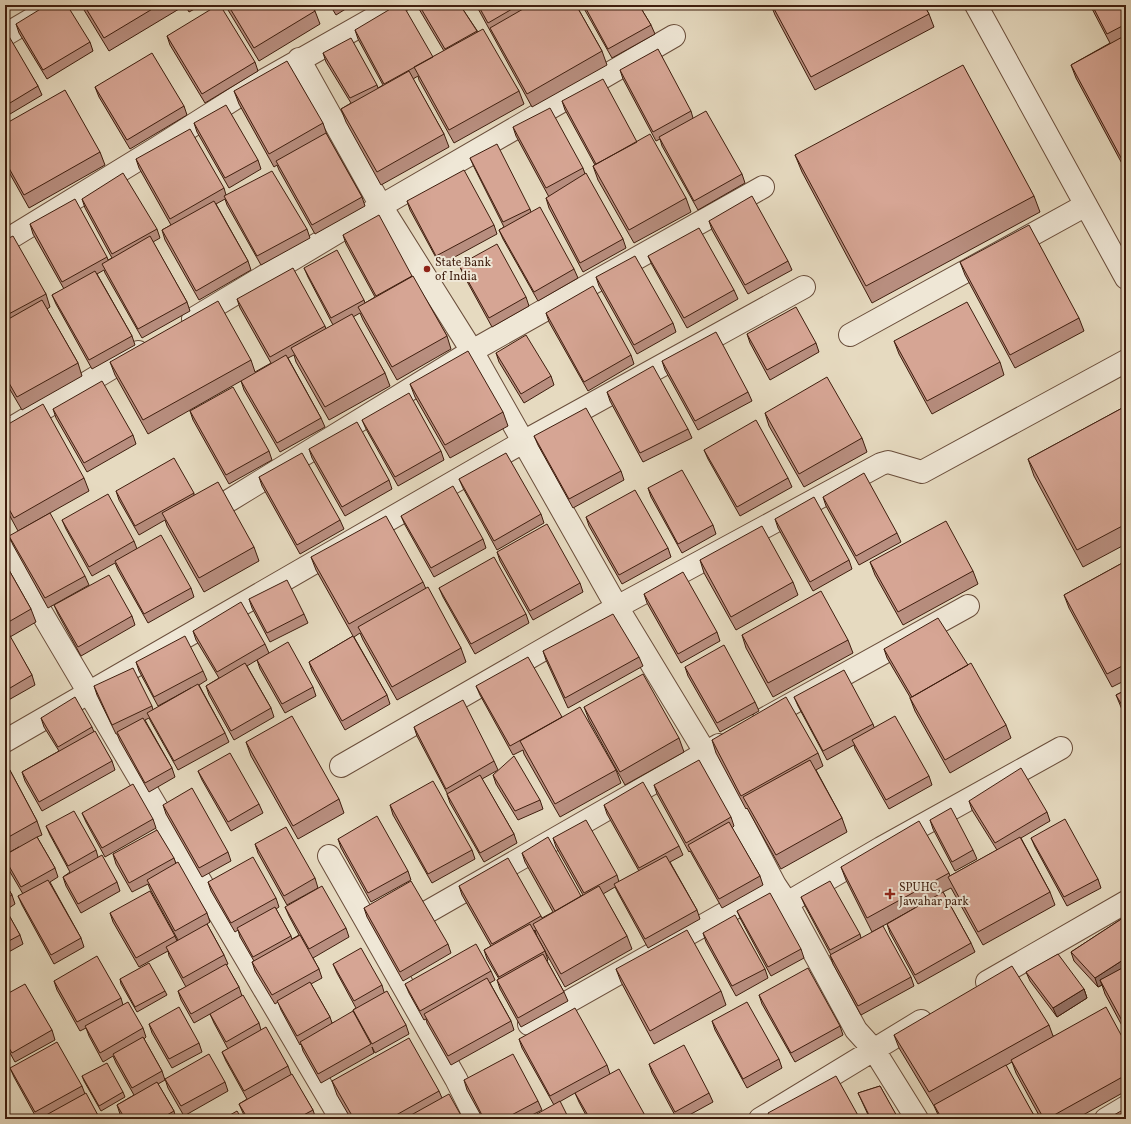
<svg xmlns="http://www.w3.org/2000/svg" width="1131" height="1124" font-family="Vollkorn,serif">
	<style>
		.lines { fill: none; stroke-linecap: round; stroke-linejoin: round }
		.minor-casing { stroke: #694d3a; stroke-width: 24 }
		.minor { stroke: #efe7d6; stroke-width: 22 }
		.wall { fill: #b88e7f; stroke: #3f1e0e }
		.shaded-wall { fill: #967468; stroke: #3f1e0e }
		.building { fill: #d6a594; stroke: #3f1e0e }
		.poi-dot { fill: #8f2418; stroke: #efe7d6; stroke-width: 1.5 }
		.labels { text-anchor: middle; stroke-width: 4; stroke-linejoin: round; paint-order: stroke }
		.poi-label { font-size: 12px; fill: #3f1e0e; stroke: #efe7d6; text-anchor: start }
	</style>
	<rect width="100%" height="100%" fill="#e6dac0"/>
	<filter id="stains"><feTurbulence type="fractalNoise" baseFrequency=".005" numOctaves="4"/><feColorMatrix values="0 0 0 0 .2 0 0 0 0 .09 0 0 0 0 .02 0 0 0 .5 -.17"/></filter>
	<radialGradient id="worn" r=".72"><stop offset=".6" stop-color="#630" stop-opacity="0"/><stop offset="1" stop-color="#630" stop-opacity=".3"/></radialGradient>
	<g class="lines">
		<g class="minor-casing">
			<path id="minor" d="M976 5 1126 278
				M5 35 56 5
				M299 59 381 206 472 351 617 607 705 752 775 885 787 903 856 1030 874 1050 917 1119
				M5 241 157 148 256 85 397 5
				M193 319 381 206 674 36
				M850 335 1086 205
				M5 432 138 352
				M230 500 472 351 763 187
				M5 551 341 1119
				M764 719 968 606
				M5 741 523 442 804 287
				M341 766 617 607 881 464 888 462 922 472 1126 361
				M329 856 456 1079 476 1119
				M787 903 881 848 1061 748
				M429 911 719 745
				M987 982 1126 902
				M529 1024 775 885
				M760 1119 921 1021
				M1106 1119 1126 1107"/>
		</g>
		<use href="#minor" class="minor"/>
	</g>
	<path class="wall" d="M81 5H178L179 9 109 51Z
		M185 5H202L189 12Z
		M225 5H311L315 11 320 24 259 61Z
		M330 5H352L336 15Z
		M418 5H460L478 32 519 91 524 104 454 143 419 80 418 76 413 79 444 134 449 147 381 185 346 122 341 109 351 103 326 62 323 53 377 85 378 88 383 85 358 39 355 30 433 57 444 51 419 9Z
		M476 5H576L602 51 607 65 532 107Z
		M582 5H639L651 25 655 34 612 58Z
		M771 5H924L929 14 934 27 815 90 775 15Z
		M1090 5H1126V171L1076 78 1071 65 1110 43Z
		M16 24 90 42 93 51 47 79 19 33Z
		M5 34 38 86 42 95 5 117Z
		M167 36 255 62 258 71 205 103 170 45Z
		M620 70 691 111 693 118 742 174 745 183 698 210 662 146 660 139 656 141 623 79Z
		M95 87 184 106 187 115 130 149 99 97Z
		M234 91 323 123 327 135 362 197 365 206 315 234 279 170 277 165 274 167 239 104Z
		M562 101 637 142 686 198 691 212 634 243 598 180 593 166 595 165 565 110Z
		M194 123 258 160 261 169 229 188 197 132Z
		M5 124 100 152 105 165 29 208 5 165Z
		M513 127 583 168 585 174 623 239 626 248 583 272 549 208 546 198 549 197 516 136Z
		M795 155 1034 196 1040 212 872 303 802 172Z
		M470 158 530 209 531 212 574 269 578 278 538 301 503 239 499 230 504 227 474 167Z
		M136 159 224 188 226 195 307 229 310 238 261 265 227 205 225 199 216 204 248 261 251 270 199 300 165 240 162 230 171 225 139 168Z
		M82 199 157 229 160 238 153 242 187 302 190 311 142 338 105 273 104 270 97 274 132 336 135 345 92 369 56 304 52 295 64 289 33 234 30 224 107 257 108 260 112 258 85 208Z
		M407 201 494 225 497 234 440 265 410 210Z
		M709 221 788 261 792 270 748 294 712 230Z
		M343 235 412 276 447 336 451 349 397 380 363 320 360 313 353 317 385 373 390 386 329 420 296 362 294 355 288 358 321 418 325 427 280 452 244 390 241 381 148 434 115 375 110 362 251 360 255 372 271 363 240 308 237 299 325 326 326 329 333 325 308 277 304 268 364 300 365 303 375 297 346 244Z
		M5 240 46 294 50 307 47 309 78 363 82 376 22 410 5 381Z
		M648 256 734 290 738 299 687 328 652 265Z
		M960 262 1079 318 1084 331 1015 368 965 275Z
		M459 265 526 297 529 306 492 327 463 274Z
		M596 277 673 323 676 332 637 354 599 286Z
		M546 313 631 355 634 364 588 391 549 322Z
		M747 334 816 343 819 352 770 380 750 343Z
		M894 341 1000 362 1004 375 932 414 899 354Z
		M496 353 551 376 554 385 524 403 499 362Z
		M662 361 748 392 752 401 698 430 665 370Z
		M410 384 503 412 508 426 450 458 415 397Z
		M607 392 688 429 692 438 643 462 610 401Z
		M5 405 10 418 5 421Z
		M1126 406V544L1083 567 1034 476 1028 459Z
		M53 409 133 435 136 444 87 472 56 418Z
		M190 411 269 451 272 460 229 484 193 420Z
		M765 413 862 438 867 452 804 487 769 426Z
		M362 420 441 451 444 460 398 486 366 429Z
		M5 426 84 478 89 491 18 531 5 507Z
		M534 436 621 471 624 480 573 508 538 445Z
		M309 449 389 480 392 489 345 516 312 458Z
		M704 450 788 478 792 487 740 516 708 459Z
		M259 477 340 520 344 529 300 554 262 486Z
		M459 479 541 514 544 523 497 550 463 488Z
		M648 488 713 525 716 534 682 553 651 497Z
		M116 491 194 493V495L254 547 259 561 204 592 167 526 165 520 139 535 119 500Z
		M823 497 897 533 901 542 859 565 826 506Z
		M401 516 483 539 486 548 434 577 405 525Z
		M586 517 668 548 671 557 622 584 589 526Z
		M775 519 849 560 852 569 813 591 778 528Z
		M62 520 134 541 137 549 191 588 194 597 148 623 118 570 115 563 92 576 66 529Z
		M9 536 85 576 89 585 48 608 13 545Z
		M497 552 580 583 583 592 533 620 500 561Z
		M311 557 423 582 426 589 461 648 466 662 397 700 363 640 360 633 354 637 387 695 390 704 345 730 312 671 309 662 353 636 316 570Z
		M700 560 793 582 798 595 736 630 704 573Z
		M1126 561V680L1112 687 1069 608 1064 595Z
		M870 562 973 571 978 584 903 625 875 575Z
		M5 563 31 609 36 622 10 637 32 675 35 685 5 702Z
		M439 588 526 614 529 623 475 654 443 597Z
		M644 594 717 632 720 641 681 663 647 603Z
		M249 599 304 614 308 623 270 642 252 608Z
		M54 605 132 616 135 625 81 656 58 614Z
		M193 631 265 644 269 653 313 687 316 696 285 713 260 669 257 660 247 666 271 708 274 717 234 740 209 695 206 686 219 678 196 640Z
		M742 635 848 640 853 653 773 697 746 648Z
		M884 649 968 665 1006 725 1011 738 950 773 915 711 910 698V697L887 658Z
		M543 651 639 657 643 666 568 708 546 660Z
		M136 662 203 671 207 680 199 685 225 733 229 742 178 770 151 722 149 718 145 720 172 768 175 777 149 792 120 741 117 734H116L97 695 94 686 152 706 153 710 191 688 158 706 139 671Z
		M685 667 755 702 759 711 720 732 688 676Z
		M476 686 562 717 616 770 621 783 560 817 524 754 523 750 513 755 480 695Z
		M1126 690V718L1123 712 1116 695Z
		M794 697 873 724 874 727 929 776 932 785 889 809 855 749 854 745 827 760 798 706Z
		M584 707 679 738 684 752 625 785 589 720Z
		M41 718 92 727 94 732 112 761 115 770 42 811 25 781 22 772 59 751 44 727Z
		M414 727 494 761 498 770 482 779 514 834 517 843 484 862 450 803 447 794V793L417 736Z
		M712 740 818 753 823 766 816 770 842 818 847 832 781 869 747 808 746 809 716 753Z
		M246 742 339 799 344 813 298 839 251 756Z
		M5 761 37 821 42 835 37 837 55 868 58 877 50 882 81 938 84 947 54 964 22 905 18 896 23 894 6 865 5 861V855L19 847 5 855Z
		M198 771 259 804 263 813 231 831 202 780Z
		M493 775 540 800 543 809 518 820 496 784Z
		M654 785 731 817 734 826 732 828 760 876 763 885 722 908 690 851 689 852 657 794Z
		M969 801 1047 812 1050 821 1021 838 1050 892 1055 905 983 945 951 888 943 892 971 943 975 952 918 984 890 933 887 924 915 908 872 932 846 880 841 867 949 873 950 876 997 850 972 810Z
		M163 805 228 852 231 861 202 877 166 814Z
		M390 805 472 850 475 859 432 883 393 815Z
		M604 805 679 846 683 855 670 862 697 910 700 919 648 948 618 893 615 887 603 894 627 936 632 949 565 987 537 937 535 930 534 931 545 951 548 960 547 961 564 992 568 1001 521 1027 500 989 497 980 499 979 487 959 484 950 491 946 462 895 459 886 541 916 542 918 553 912 525 862 522 853 581 896 583 895 556 847 553 838 617 875 619 882 639 871 607 814Z
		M82 813 153 819 156 828 105 857 86 822Z
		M930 820 973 850 977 859 955 871 933 829Z
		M46 826 96 850 98 857 117 882 120 891 81 913 66 886 63 877 70 872 50 835Z
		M1031 838 1098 879 1101 888 1067 906 1035 847Z
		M338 839 408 871 411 880 371 902 341 848Z
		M255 844 315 878 318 888 287 905 258 853Z
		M113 854 174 858 176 864 207 913 210 922 207 924 224 955 228 964 226 965 239 987 242 996 259 1023 261 1030 288 1066 291 1074 313 1110 316 1119H246L243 1113 239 1104 247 1099 226 1061 222 1052 228 1049 214 1023 210 1014 194 1023 181 1000 178 991 186 987 169 956 168 951 139 967 113 922 110 913 175 936 177 941 178 940 150 889 148 884 132 892 116 864Z
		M208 882 276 898 279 907 276 909 291 936 292 939 299 935 289 916 285 907 346 928 349 937 313 958 319 969 322 978 311 984 330 1017 332 1023 355 1015 353 1010 356 1008 337 973 333 964 382 985 384 992 406 1025 409 1034 375 1053 372 1047 374 1053 321 1083 303 1051 301 1044 300 1045 281 1010 278 1002 275 1004 255 971 252 962 254 961 240 937 238 930 235 932 211 891Z
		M5 883 12 895 15 904 6 910 20 935 23 944 5 954Z
		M801 897 860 934 861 938 911 977 914 986 861 1015 833 964 830 955H831L805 906Z
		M364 908 448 944 451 953 403 981 367 917Z
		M737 911 801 949 804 958 771 976 741 920Z
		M1126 916V1033L1105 994 1102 985 1098 987 1074 961 1071 952Z
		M703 933 765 969 768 978 736 996 706 942Z
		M616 969 721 991 726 1005 654 1044 621 982Z
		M491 971 495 980 490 983 511 1021 514 1030 451 1065 427 1023 426 1019 424 1020 409 993 405 984Z
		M1026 972 1084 989 1087 998 1057 1017 1030 981Z
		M120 979 165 991 167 995 137 1012 121 984Z
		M54 981 121 998 123 1005 143 1028 146 1037 144 1039 162 1071 165 1080 158 1084 174 1111 176 1119H123L120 1114 117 1105 134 1095 116 1063 113 1056 103 1062 89 1036 86 1028 80 1031 57 990Z
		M5 995 52 1030 55 1040 15 1062 5 1044Z
		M759 995 840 1026 843 1035 795 1062 762 1004Z
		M712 1021 779 1059 782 1068 747 1088 715 1030Z
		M149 1024 199 1043 202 1052 172 1068 152 1033Z
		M1049 1025 1053 1036 1126 1044V1091L1076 1119H1041L1016 1073 1012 1062 1005 1066 1036 1119H940L934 1106 899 1048 894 1035Z
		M519 1039 607 1065 610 1074 647 1119H588L579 1102 575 1093 554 1105 522 1048Z
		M649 1064 709 1093 713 1102 682 1119H677L652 1073Z
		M10 1068 82 1086 85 1094 100 1119H37L14 1077Z
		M82 1076 123 1092 125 1097 101 1111 84 1081Z
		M165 1079 225 1082 228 1091 184 1116 168 1088Z
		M464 1080 538 1101 542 1110 524 1119H483L467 1090Z
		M332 1081 439 1091 442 1098 463 1119H351L337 1095Z
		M880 1086 898 1119H901H870L858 1093Z"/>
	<path class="shaded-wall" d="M1126 958V969L1100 980 1102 985 1098 987 1095 978Z
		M1084 989 1087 998 1057 1017 1053 1008Z"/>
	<path class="building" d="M47 5H67L90 42 43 70 16 24Z
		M84 5H159L104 38Z
		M218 5H220L255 62 202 94 167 36Z
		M228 5H311L315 11 254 48Z
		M397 5H403L433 57 384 84 355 30Z
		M419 5H460L477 31 445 49Z
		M478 5H519L488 23Z
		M530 5H576L602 51 527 94 490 28Z
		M584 5H639L651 25 608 49Z
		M772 5H924L929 14 811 77Z
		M1092 5H1126V24L1107 34Z
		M483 29 519 91 449 130 414 67Z
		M7 33 38 86 5 106V34Z
		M1126 35V167L1071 65Z
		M351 38 377 85 350 98 323 53Z
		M658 49 691 111 653 132 620 70Z
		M152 53 184 106 127 140 95 87Z
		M287 61 323 123 269 154 234 91Z
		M963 65 1034 196 866 286 795 155Z
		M409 71 444 134 377 172 341 109Z
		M603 79 637 142 596 164 562 101Z
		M65 90 100 152 24 195 5 161V124Z
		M226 105 258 160 225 178 194 123Z
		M550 108 583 168 546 188 513 127Z
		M706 111 742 174 694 201 659 137Z
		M190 129 224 188 170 219 136 159Z
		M326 133 362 197 312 225 276 161Z
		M650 134 686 198 629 230 593 166Z
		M497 144 530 209 503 222 470 158Z
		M464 170 494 225 436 256 407 201Z
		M272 171 307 229 257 256 224 196Z
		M123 173 157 229 112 254 82 199Z
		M586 173 623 239 580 263 546 198Z
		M752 196 788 261 745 285 709 221Z
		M75 199 107 257 62 282 30 224Z
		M214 201 248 261 196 291 162 230Z
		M540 207 574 269 534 292 499 230Z
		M379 215 412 276 376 296 343 235Z
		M1029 225 1079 318 1010 355 960 262Z
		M699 228 734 290 684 318 648 256Z
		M13 236 46 294 5 316V240Z
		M150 236 187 302 138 329 102 264Z
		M497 244 526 297 489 318 459 265Z
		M337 250 364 300 331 318 304 268Z
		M635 256 673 323 634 345 596 277Z
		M293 268 325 326 270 357 237 299Z
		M95 271 132 336 89 360 52 295Z
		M413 276 447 336 392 367 358 307Z
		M593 286 631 355 584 382 546 313Z
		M42 300 78 363 17 397 5 376V321Z
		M218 301 251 360 143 420 110 362Z
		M967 302 1000 362 927 401 894 341Z
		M796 307 816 343 767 370 747 334Z
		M352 314 385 373 325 407 291 348Z
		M716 332 748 392 695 421 662 361Z
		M526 335 551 376 521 394 496 353Z
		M468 351 503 412 445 445 410 384Z
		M286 355 321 418 277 443 241 381Z
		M653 366 688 429 640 453 607 392Z
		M827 377 862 438 799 474 765 413Z
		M102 381 133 435 84 463 53 409Z
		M233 387 269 451 226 475 190 411Z
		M409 393 441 451 395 477 362 420Z
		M43 404 84 478 14 518 5 502V426Z
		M1126 406V524L1077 550 1028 459Z
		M586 408 621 471 569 499 534 436Z
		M756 420 788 478 737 507 704 450Z
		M357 422 389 480 342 507 309 449Z
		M302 453 340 520 297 545 259 477Z
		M506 453 541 514 494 541 459 479Z
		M174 458 194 493 135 526 116 491Z
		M682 470 713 525 678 544 648 488Z
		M864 473 897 533 856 556 823 497Z
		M218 482 254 547 199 578 162 513Z
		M453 486 483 539 431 568 401 516Z
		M635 490 668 548 619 575 586 517Z
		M108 494 134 541 89 567 62 520Z
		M814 497 849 560 810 582 775 519Z
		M50 513 85 576 45 598 9 536Z
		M386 516 423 582 349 624 311 557Z
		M946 521 973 571 898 612 870 562Z
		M547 524 580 583 530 611 497 552Z
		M762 526 793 582 731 617 700 560Z
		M161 535 191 588 144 614 115 561Z
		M494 557 526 614 471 644 439 588Z
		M1126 561V664L1107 674 1064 595Z
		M5 563 31 609 5 624Z
		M683 572 717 632 678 654 644 594Z
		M109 575 132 616 78 647 54 605Z
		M287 580 304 614 267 633 249 599Z
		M428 587 461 648 392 687 358 627Z
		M821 591 848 640 768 683 742 635Z
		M241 602 265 644 217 672 193 631Z
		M613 614 639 657 565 698 543 651Z
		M938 618 968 665 912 697 884 649Z
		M9 634 32 675 5 691V637Z
		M185 636 203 671 154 697 136 662Z
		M353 636 387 695 342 721 309 662Z
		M288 642 313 687 282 704 257 660Z
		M724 645 755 702 717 723 685 667Z
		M528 657 562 717 510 746 476 686Z
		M245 663 271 708 231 731 206 686Z
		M971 663 1006 725 945 760 910 698Z
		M133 668 152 706 112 725 94 686Z
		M844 670 873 724 823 751 794 697Z
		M643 674 679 738 620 772 584 707Z
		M198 684 225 733 174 761 147 713Z
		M1126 690V712L1116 695Z
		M75 697 92 727 58 747 41 718Z
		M786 697 818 753 741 796 712 740Z
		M463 700 494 761 446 789 414 727Z
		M580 707 616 770 555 804 520 741Z
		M292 716 339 799 293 826 246 742Z
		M895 716 929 776 886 800 852 740Z
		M143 718 172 768 145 783 117 732Z
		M95 731 112 761 39 802 22 772Z
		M230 753 259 804 228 822 198 771Z
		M514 756 540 800 515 811 493 775Z
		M699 760 731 817 686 843 654 785Z
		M810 760 842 818 776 855 743 797Z
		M5 761 37 821 5 839Z
		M1021 768 1047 812 995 843 969 801Z
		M480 775 514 834 480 853 447 794Z
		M433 781 472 850 428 874 390 805Z
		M643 782 679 846 639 868 604 805Z
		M133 784 153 819 102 848 82 813Z
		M192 788 228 852 199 868 163 805Z
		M951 808 973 850 952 862 930 820Z
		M74 811 96 850 68 866 46 826Z
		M377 816 408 871 368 893 338 839Z
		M1065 819 1098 879 1064 897 1031 838Z
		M586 820 617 875 584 893 553 838Z
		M919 821 949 873 867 918 841 867Z
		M729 822 760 876 719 899 688 845Z
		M286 827 315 878 284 896 255 844Z
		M157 830 174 858 129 883 113 854Z
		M37 837 55 868 21 887 5 859V855Z
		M548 837 581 896 555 911 522 853Z
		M1020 837 1050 892 978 932 948 877Z
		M102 855 117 882 78 904 63 877Z
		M666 856 697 910 645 939 614 884Z
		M253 857 276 898 231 923 208 882Z
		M508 858 541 916 492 944 459 886Z
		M178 862 207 913 175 931 147 880Z
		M48 880 81 938 51 955 18 896Z
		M411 881 448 944 400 972 364 908Z
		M830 881 860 934 830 950 801 897Z
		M5 883 12 895 5 899Z
		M322 886 346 928 309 949 285 907Z
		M599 886 627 936 561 974 533 924Z
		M150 891 175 936 136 958 110 913Z
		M943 892 971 943 915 975 887 924Z
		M770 893 801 949 768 967 737 911Z
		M275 907 291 936 253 957 237 928Z
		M5 908 20 935 5 943Z
		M735 915 765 969 732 986 703 933Z
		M1126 916V958L1095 978 1071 952Z
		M207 924 224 955 183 978 166 947Z
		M530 924 545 951 499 977 484 950Z
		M883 926 911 977 858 1006 830 955Z
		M687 930 721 991 650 1031 616 969Z
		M300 935 319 969 272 995 252 962Z
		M476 944 491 971 420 1011 405 984Z
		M361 948 382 985 354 1001 333 964Z
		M543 954 564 992 518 1018 497 980Z
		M1058 954 1084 989 1053 1008 1026 972Z
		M97 956 121 998 77 1022 54 981Z
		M149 963 165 991 135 1007 120 979Z
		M226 964 239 987 191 1014 178 991Z
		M1012 966 1049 1025 929 1092 894 1035Z
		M1126 966V1028L1100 980Z
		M808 968 840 1026 791 1053 759 995Z
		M487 978 511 1021 448 1056 424 1014Z
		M310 982 330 1017 297 1036 277 1001Z
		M25 984 52 1030 12 1053 5 1041V995Z
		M387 991 406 1025 372 1044 353 1010Z
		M243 995 259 1023 226 1042 210 1014Z
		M128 1002 143 1028 100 1053 85 1026Z
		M747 1002 779 1059 743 1079 712 1021Z
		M179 1007 199 1043 169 1059 149 1024Z
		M1106 1007 1126 1044V1075L1047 1119H1044L1011 1060Z
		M575 1008 607 1065 550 1096 519 1039Z
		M353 1011 371 1044 318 1074 300 1042Z
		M266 1027 288 1066 244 1091 222 1052Z
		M143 1037 162 1071 132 1088 113 1054Z
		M409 1038 439 1091 389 1119H354L332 1081Z
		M57 1042 82 1086 35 1112 10 1068Z
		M684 1045 709 1093 675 1112 649 1064Z
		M209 1054 225 1082 181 1106 165 1079Z
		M513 1054 538 1101 504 1119H484L464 1080Z
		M107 1063 123 1092 99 1106 82 1076Z
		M1006 1065 1036 1119H942L934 1105Z
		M619 1069 647 1119H590L575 1093Z
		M292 1074 313 1110 296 1119H248L239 1104Z
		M836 1076 860 1119H771L768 1113Z
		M157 1082 174 1111 160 1119H125L117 1105Z
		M880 1086 898 1118 896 1119H871L858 1093Z
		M86 1093 100 1119H39Z
		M449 1094 463 1119H404Z
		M560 1101 569 1119H528Z
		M237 1111 242 1119H223Z
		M1121 1111 1125 1119H1107Z"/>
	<g class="poi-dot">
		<circle cx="427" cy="269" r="4"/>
		<path d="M888 888h4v4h4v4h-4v4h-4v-4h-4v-4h4z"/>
	</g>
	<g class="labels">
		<g class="poi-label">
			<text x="435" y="266">State Bank<tspan x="435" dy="14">of India</tspan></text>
			<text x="899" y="891">SPUHC,<tspan x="899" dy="14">Jawahar park</tspan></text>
		</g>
	</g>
	<rect width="1131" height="1124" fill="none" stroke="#e6dac0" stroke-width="20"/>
	<rect x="6" y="6" width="1119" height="1112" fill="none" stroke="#3f1e0e" stroke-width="2"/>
	<rect x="10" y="10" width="1111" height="1104" fill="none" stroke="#3f1e0e"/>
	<rect width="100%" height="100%" filter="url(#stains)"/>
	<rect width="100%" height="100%" fill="url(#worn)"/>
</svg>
